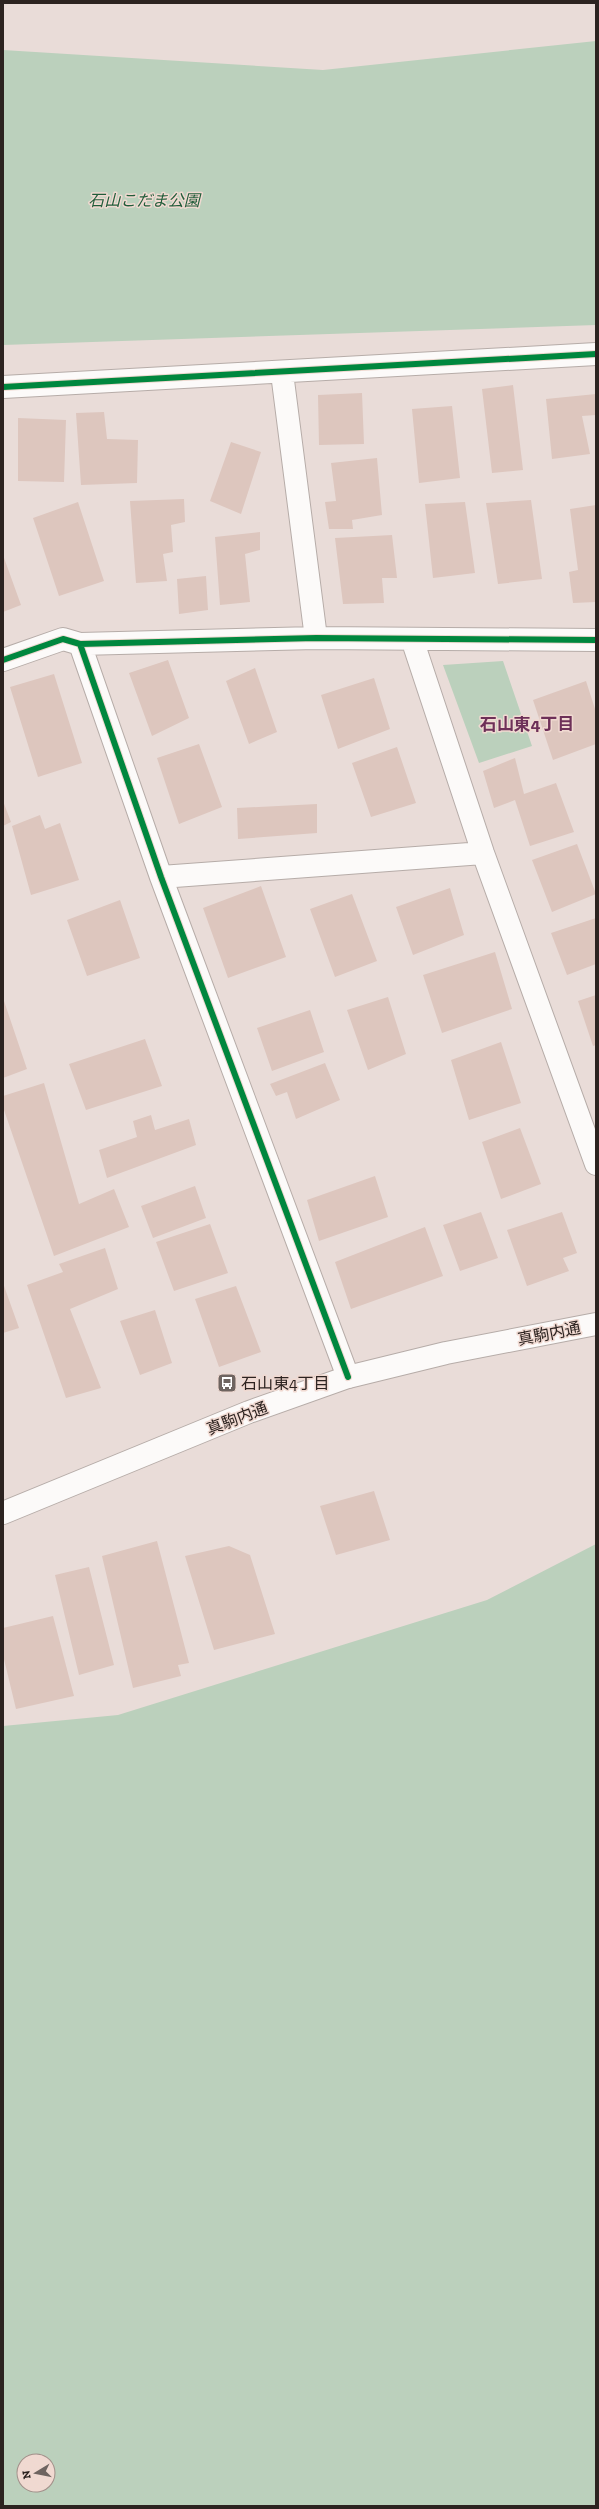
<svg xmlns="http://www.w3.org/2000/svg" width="599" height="2509" font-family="'Zilla Slab','Noto Sans JP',serif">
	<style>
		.green { fill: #bbd0bc; fill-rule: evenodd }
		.building { fill: #ddc6be }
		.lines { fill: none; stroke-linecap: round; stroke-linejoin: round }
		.minor-casing { stroke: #b6aca8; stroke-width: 24 }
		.trunk-casing { stroke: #b6aca8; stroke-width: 24 }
		.minor { stroke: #fcfaf9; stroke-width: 22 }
		.trunk { stroke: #fcfaf9; stroke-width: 22 }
		.cycleway-casing { stroke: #f0d9d1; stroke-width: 8 }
		.cycleway { stroke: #00873e; stroke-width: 6 }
		.labels { text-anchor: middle; stroke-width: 3; stroke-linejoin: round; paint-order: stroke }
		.park-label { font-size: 16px; font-style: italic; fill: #215d3a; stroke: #f0d9d1 }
		.street-label { font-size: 16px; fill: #2c2320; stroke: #f0d9d1 }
		.poi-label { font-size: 16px; fill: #2c2320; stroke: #f0d9d1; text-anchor: start }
		.neighbourhood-label { font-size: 17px; font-weight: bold; fill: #6d3058; stroke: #f0d9d1 }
	</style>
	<rect width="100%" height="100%" fill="#e9dcd8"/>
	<path class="green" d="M596 41V325L3 345V50L323 70Z
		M503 661 532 746 479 763 443 665Z
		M596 1544V2506H3V1726L118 1715 487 1600ZM24 2461H48V2485H24Z"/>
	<path class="building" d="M513 385 523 470 492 473 482 389Z
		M362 393 364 444 319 445 318 395Z
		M596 394V415L582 416 590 454 552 459 546 399Z
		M452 406 460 478 419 483 412 409Z
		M104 412 107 439 138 440 137 483 81 485 76 413Z
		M18 418 66 420 64 482 18 481Z
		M231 442 261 452 241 514 210 501Z
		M377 458 382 515 352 520 353 529H329L325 502 336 501 331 463Z
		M184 499 185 522 171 525 173 552 163 554 167 581 136 583 130 501Z
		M531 500 542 579 498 584 486 503Z
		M78 502 104 581 59 596 33 518Z
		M465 502 475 573 433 578 425 504Z
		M596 505V602L573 603 569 572 578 570 570 509Z
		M260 532V550L245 554 250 602 220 605 215 537Z
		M392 535 397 578H382L384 603 343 604 335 538Z
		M3 555 21 605 3 612Z
		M206 576 208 610 179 614 177 579Z
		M168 660 189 718 152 736 129 673Z
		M255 668 277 732 249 744 226 681Z
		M54 674 82 763 38 777 10 687Z
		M374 678 390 729 338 749 321 695Z
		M586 681 596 712V744L553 760 533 700Z
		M199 744 222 807 179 824 157 758Z
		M397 747 416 803 371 817 352 763Z
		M515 758 524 794 556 783 574 832 530 846 515 800 494 808 483 771Z
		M3 801 11 822 3 826Z
		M317 804V833L238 839 237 808Z
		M40 815 45 829 60 823 79 880 31 895 12 826Z
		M577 844 596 894 552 912 532 860Z
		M261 886 286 957 228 978 203 908Z
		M450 888 464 935 413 955 396 907Z
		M352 894 377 961 335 977 310 909Z
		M120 900 140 958 87 976 67 920Z
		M596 918V964L567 975 551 933Z
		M495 952 512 1009 442 1033 423 975Z
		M596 995V1045L593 1046 578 1001Z
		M388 997 406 1054 368 1070 347 1010Z
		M3 998 27 1069 3 1078Z
		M310 1010 324 1052 272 1071 257 1028Z
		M145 1039 162 1086 86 1110 69 1064Z
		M501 1042 521 1103 469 1120 451 1060Z
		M325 1063 340 1100 296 1119 287 1092 276 1096 270 1084Z
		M44 1083 79 1204 114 1189 129 1227 54 1256 3 1107V1096Z
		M151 1115 155 1130 189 1119 196 1145 107 1178 99 1150 137 1137 133 1121Z
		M520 1128 541 1184 501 1199 482 1142Z
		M375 1176 388 1217 319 1241 307 1200Z
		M195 1186 206 1218 153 1238 141 1206Z
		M481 1212 498 1258 460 1271 443 1225Z
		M562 1212 577 1253 563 1258 569 1271 527 1286 507 1230Z
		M210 1224 228 1273 174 1291 156 1242Z
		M425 1227 443 1276 351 1309 335 1262Z
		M105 1248 118 1289 70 1309 101 1388 66 1398 27 1285 63 1272 59 1264Z
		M3 1283 19 1328 3 1333Z
		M236 1286 261 1352 219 1367 195 1299Z
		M155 1310 172 1363 140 1375 120 1321Z
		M374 1491 390 1540 336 1555 320 1506Z
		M157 1541 189 1663 178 1665 181 1676 133 1688 102 1556Z
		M229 1546 250 1555 275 1634 214 1650 185 1556Z
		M89 1567 114 1665 79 1675 55 1575Z
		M53 1616 74 1696 16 1709 3 1655V1628Z"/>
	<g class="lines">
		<g class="minor-casing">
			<path id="minor" d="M282 373 316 638
				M3 387 596 354
				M412 639 483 853 596 1164
				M80 644 161 877 348 1377
				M3 660 63 639 80 644 316 638 596 640
				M161 877 483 853"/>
		</g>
		<g class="trunk-casing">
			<path id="trunk" d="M3 1513 249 1412 348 1377 446 1353 596 1324"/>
		</g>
		<use href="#minor" class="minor"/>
		<use href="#trunk" class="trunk"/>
		<g class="cycleway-casing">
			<path id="cycleway" d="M3 387 596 354
				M80 644 161 877 348 1377
				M3 660 63 639 80 644 316 638 596 640"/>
		</g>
		<use href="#cycleway" class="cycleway"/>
	</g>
	<defs>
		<g id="bus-square" transform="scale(1)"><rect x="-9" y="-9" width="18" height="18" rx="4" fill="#6e6460" stroke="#f0d9d1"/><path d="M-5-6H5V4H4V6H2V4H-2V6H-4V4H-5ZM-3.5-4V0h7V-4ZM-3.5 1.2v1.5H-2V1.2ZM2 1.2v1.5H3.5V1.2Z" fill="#fff"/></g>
	</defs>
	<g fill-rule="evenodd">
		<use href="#bus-square" x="227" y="1383"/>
	</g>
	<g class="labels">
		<g class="park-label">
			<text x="144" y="206">石山こだま公園</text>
		</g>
		<g class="street-label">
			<text transform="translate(549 1333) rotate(-11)" y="6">真駒内通</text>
			<text transform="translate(237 1418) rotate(-21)" y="6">真駒内通</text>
		</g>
		<g class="poi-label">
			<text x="241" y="1389">石山東4丁目</text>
		</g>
		<g class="neighbourhood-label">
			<text x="527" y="730">石山東4丁目</text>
		</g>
	</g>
	<rect width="599" height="2509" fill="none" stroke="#2c2320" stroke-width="8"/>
	<g transform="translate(36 2473) rotate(260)"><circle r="19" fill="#f0d9d1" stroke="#a2908a"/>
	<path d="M0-3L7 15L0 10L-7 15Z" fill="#6e6460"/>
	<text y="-6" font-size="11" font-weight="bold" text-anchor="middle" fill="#2c2320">N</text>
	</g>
</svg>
